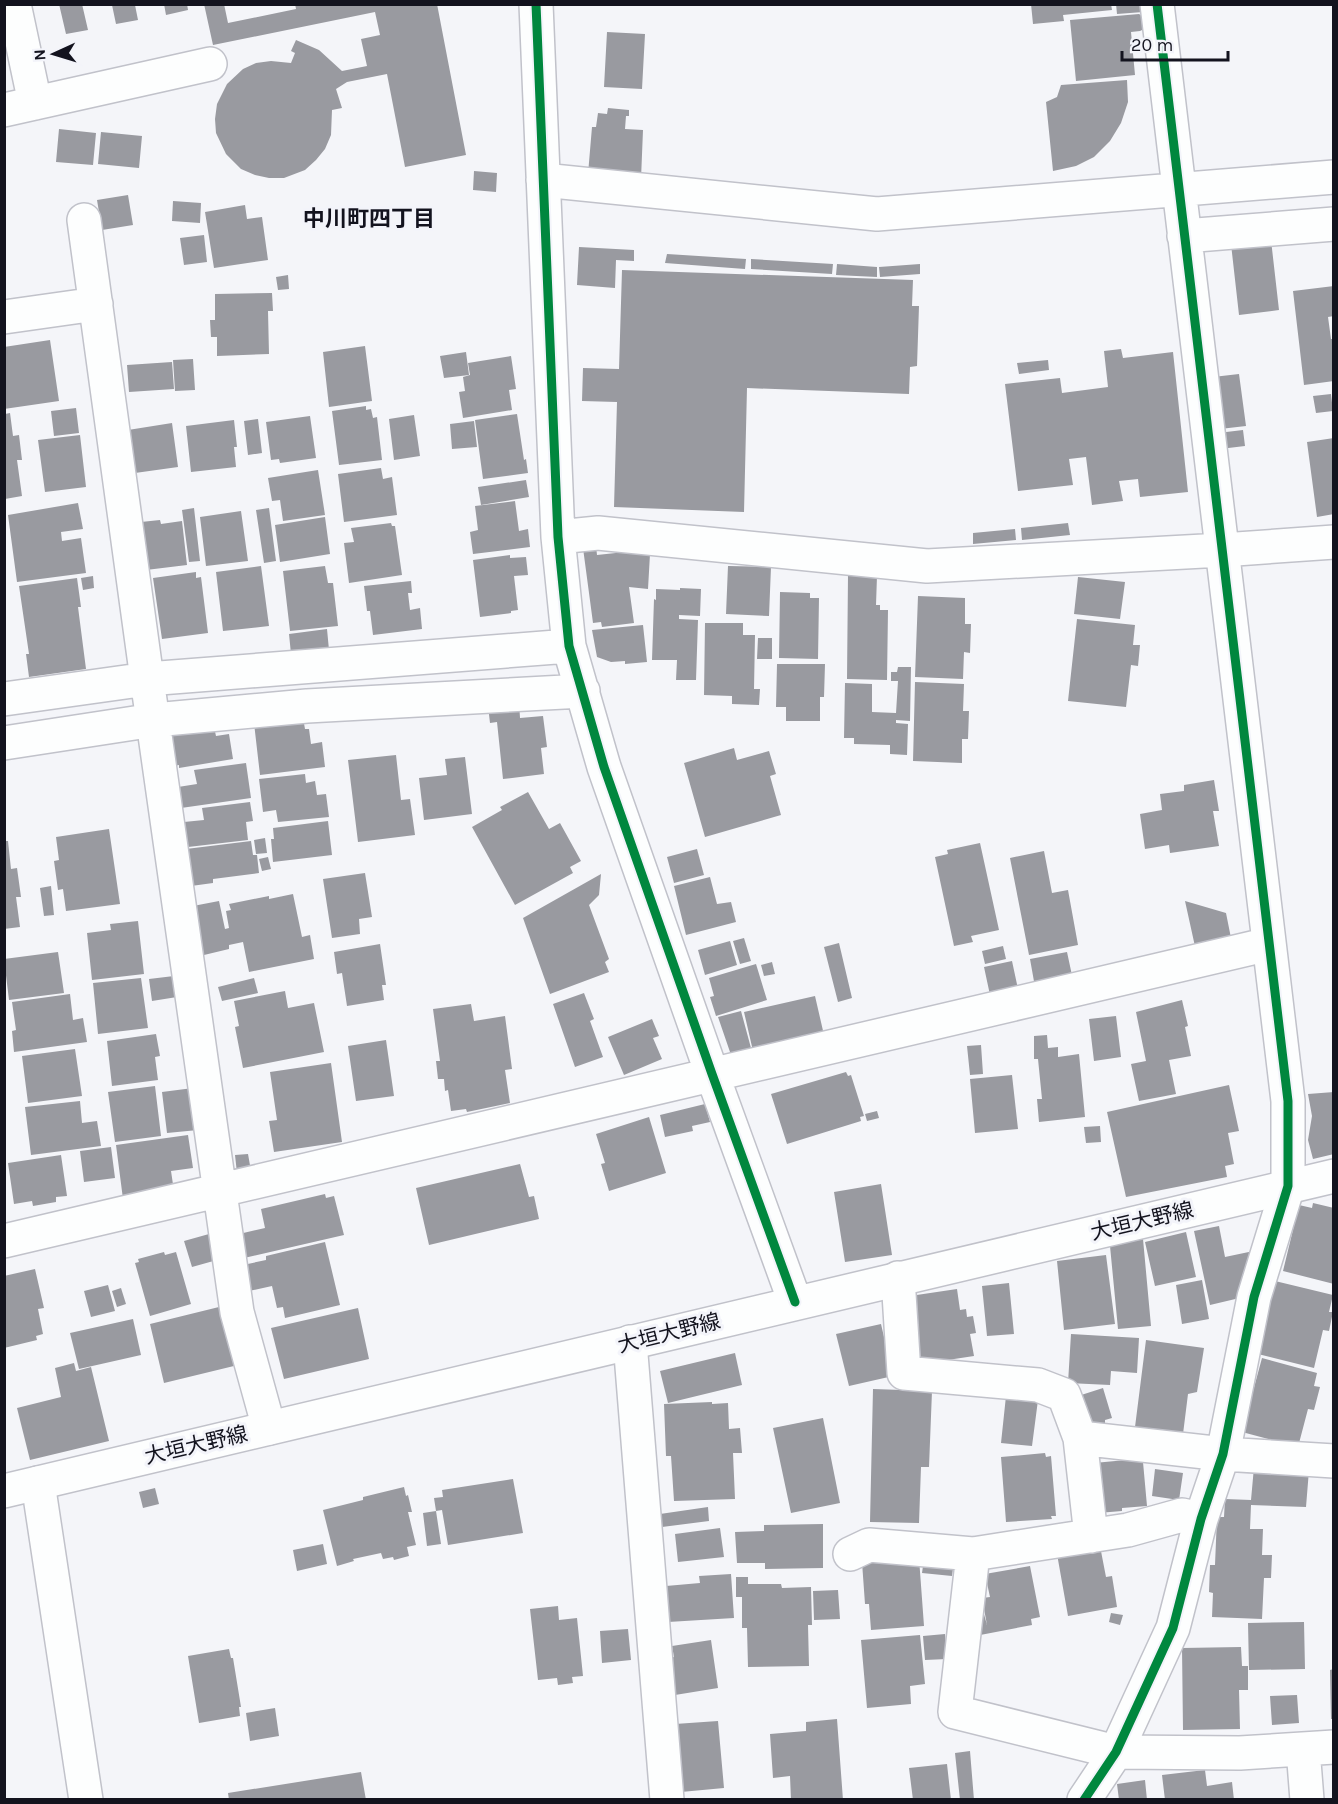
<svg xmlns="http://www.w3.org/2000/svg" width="1338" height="1804" font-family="Karla,'Noto Sans JP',sans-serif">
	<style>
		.building { fill: #999aa0 }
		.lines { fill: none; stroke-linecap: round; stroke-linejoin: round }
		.minor-casing { stroke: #c1c2ca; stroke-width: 36 }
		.major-casing { stroke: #c1c2ca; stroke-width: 36 }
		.minor { stroke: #fdfefe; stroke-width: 33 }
		.major { stroke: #fdfefe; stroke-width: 33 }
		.cycleway-casing { stroke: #f3f4fa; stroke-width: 13 }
		.cycleway { stroke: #00873e; stroke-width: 9 }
		.labels { text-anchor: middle; stroke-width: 6; stroke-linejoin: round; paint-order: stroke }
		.street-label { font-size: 21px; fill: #13131e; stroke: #f3f4fa }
		.neighbourhood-label { font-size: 22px; font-weight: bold; fill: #13131e; stroke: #f3f4fa }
	</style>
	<rect width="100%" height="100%" fill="#f4f5f9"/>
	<path class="building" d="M59 4H82L88 30 66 34Z
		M164 4H187L188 10 166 15Z
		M204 4H224L228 23 296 9 295 4H437L466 155 405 167 387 74 347 82 336 89 342 108 332 110 331 135 325 149 316 160 305 170 284 178H269L255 175 241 169 226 154 216 133 215 119 217 104 227 84 243 69 256 63 271 61 291 63 295 53 291 51 296 40 319 50 342 71 367 66 361 39 380 35 375 12 213 45Z
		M1031 4H1111L1112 10 1063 15 1064 21 1033 24Z
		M1116 4H1143V12L1117 14Z
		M112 5H135L138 20 116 24Z
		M1139 14 1142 16 1144 29 1140 31 1131 32 1135 75 1076 81 1070 20Z
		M607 32 645 34 642 89 604 87Z
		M1127 80 1128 102 1121 123 1110 141 1094 157 1076 166 1053 171 1046 102 1057 97 1061 85Z
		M608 108 629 110V116H626L625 129 643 130 641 179 588 174 592 127H596L598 113 607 114Z
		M59 129 96 133 93 165 56 162Z
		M101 132 142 136 139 168 98 164Z
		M474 171 497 173 496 192 473 190Z
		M128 195 133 225 102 230 97 200Z
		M173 201 201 203 200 223 172 221Z
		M245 205 247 219 262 217 268 260 214 268 205 212Z
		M204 235 207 262 184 265 180 238Z
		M1271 240 1279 310 1239 315 1231 244Z
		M579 247 634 250V261L616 260 615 288 577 285Z
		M667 254 746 259 745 269 665 263Z
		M751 259 833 264 832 274 751 269Z
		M837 264 877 267V277L836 275Z
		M920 264V274L880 277 879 267Z
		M622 270 913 280 912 306H919L917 366 910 367 909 394 747 388 744 512 614 507 617 402 582 401 583 368 619 369Z
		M288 275 289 289 278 290 276 277Z
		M1334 286V316L1328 317 1331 339H1334V381L1304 385 1293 291Z
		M272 293 273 311H268L269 354 217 356V337H211L210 320H215V294Z
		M50 340 59 401 4 409V347Z
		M365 346 372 401 329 407 323 352Z
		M1121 349 1123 358 1173 352 1188 492 1140 497 1138 479 1119 481 1123 501 1092 505 1086 457 1069 459 1073 485 1018 491 1005 384 1060 378 1062 393 1108 387 1104 351Z
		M466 352 469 375 444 378 440 356Z
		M511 356 516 389 509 390 512 410 463 418 459 392 465 391 463 377 470 375 468 363Z
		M193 359 195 390 175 391 173 360Z
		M1048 360 1049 370 1019 374 1017 363Z
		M172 362 174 389 129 392 127 365Z
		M1239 374 1246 426 1220 429 1213 377Z
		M1331 394 1333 411 1316 413 1313 396Z
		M366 406V410L371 409 373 418 377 417 382 460 339 465 332 411Z
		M76 408 79 433 54 436 51 411Z
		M10 413 13 436 19 435 22 460H17L22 496 5 499V414Z
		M517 414 524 460 526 459 528 473 483 479 475 420Z
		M414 415 420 456 394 460 389 419Z
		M310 416 316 458 280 463 279 459 271 460 266 422Z
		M258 419 262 453 248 455 244 421Z
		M234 420 237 447H234L236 467 191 472 186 426Z
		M474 421 477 447 452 449 450 424Z
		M172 423 178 467 135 473 128 430Z
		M1243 430 1245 446 1220 449 1218 433Z
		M80 435 86 487 45 492 38 440Z
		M1334 438V514L1317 517 1307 442Z
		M381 468 383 479 392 477 397 515 344 522 338 474Z
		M318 470 325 515 283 521 280 500 272 501 268 478Z
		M526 480 529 497 481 505 478 487Z
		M515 501 519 531 528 529 530 547 473 554 470 532 478 530 475 506Z
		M78 503 83 529 61 532 62 541 81 538 86 573 17 582 8 515Z
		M194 508 200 561 189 562 182 510Z
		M269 508 276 561 264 563 256 510Z
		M241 511 248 561 206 566 200 517Z
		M325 517 330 554 280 562 275 525Z
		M160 520 161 524 182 521 187 565 146 570 141 522Z
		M391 523 392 526H395L402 575 349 583 344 543 354 542 351 528Z
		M1068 523 1070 535 1022 540 1021 528Z
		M1015 529 1016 540 973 544V533Z
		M596 546 597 555 625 552 650 554 648 589 629 587 634 623 602 627 601 622 593 623 583 548Z
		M510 555V558L526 557 528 575 514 576 518 610 511 611V613L480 617 473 560Z
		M261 566 269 626 223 631 216 572Z
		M325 566 328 583H333L338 626 290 631 283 571Z
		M728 566 771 567 769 616 726 614Z
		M196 572V578L201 577 208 633 162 639 153 578Z
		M848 575 877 576 876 605H880V610H888L887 680 847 679Z
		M93 576 94 588 83 590 81 578Z
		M1078 577 1125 582 1120 619 1074 614Z
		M77 578 81 607H78L86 669 29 677 26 654H29L19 586Z
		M411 581 412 593H408L410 610 420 608 422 629 373 635 370 611H367L364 586Z
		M680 588 701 589 700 616 679 615V619L698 620 696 680H676L677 660H652L654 599 656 600V589L680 590Z
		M780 592 810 593V598H819L818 659 779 658Z
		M918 596 965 598V624H971L970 653 964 652 963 679 915 677Z
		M1077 619 1135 625 1133 645H1140L1138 666 1131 665 1126 707 1068 701Z
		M705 623H743V635H755L754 689H760L759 705 732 704V696L704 695Z
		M643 625 647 662 625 664V661L611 662 597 657 592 630Z
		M327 629 329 650 291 654 289 634Z
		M758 638H772V659H757Z
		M777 664H825L824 697H820V721H786V707H776Z
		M898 667H911L910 721 896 720V723L908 724 907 755 890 754V745L854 744V738H844L845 683 872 684V712L896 713 898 681H891V672H897Z
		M915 682 964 684 963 711H969L968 739H962V763L913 761Z
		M519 702 520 718 543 716 547 747 541 748 544 774 503 779 497 722 490 723 488 706Z
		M303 718 305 729H309L311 744 322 742 325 767 260 775 254 723Z
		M214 727 216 736 229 734 233 759 179 768V765L174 766 169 734Z
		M734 748 737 760 769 751 776 774 770 776 781 815 705 837 684 763Z
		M396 755 401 800 410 799 415 835 358 842 348 760Z
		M465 757 472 814 424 820 419 778 447 775 445 759Z
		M246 763 251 798 181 808 178 787 197 784 194 770Z
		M305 774 306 783 315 781 317 795 326 794 329 817 278 822 276 810 263 812 259 779Z
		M1214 780 1219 811H1213L1219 846 1170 853 1169 845 1145 849 1140 814 1162 810 1160 794 1184 791V785Z
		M528 792 549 829 560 823 581 861 570 867 573 873 515 905 472 827 502 810 500 807Z
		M250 802 253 821 246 822 248 840 188 847 184 822 204 820 202 808Z
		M328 821 332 855 273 862 271 839H274L273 828Z
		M109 829 120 904 66 911 63 889 58 890 54 861 59 860 56 837Z
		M265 838 267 853 256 854 254 840Z
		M4 841H8L11 869 17 868 21 897H16L20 927 4 929Z
		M251 841 253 855H257L259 873 213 879V883L191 886 186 849Z
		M980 843 999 930 971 936 973 942 954 946 935 857 948 854 947 850Z
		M697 849 704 875 674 883 667 857Z
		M1044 851 1052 893 1068 890 1078 945 1029 955 1010 858Z
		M268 857 271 869 262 871 259 859Z
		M365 873 372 917 359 919 360 934 332 938 323 879Z
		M601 874 599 895 589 905 609 959 605 962 609 972 550 994 523 918Z
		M710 877 717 904 731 902 736 922 686 935 674 886Z
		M51 886 54 915 44 916 40 888Z
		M293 894 302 937 310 935 314 959 249 972 243 942 229 945V949L204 955 193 906 219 901 225 929 229 928 226 911 231 910 229 904 269 896V899Z
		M1185 901 1226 913 1232 943 1196 951Z
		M138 921 144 974 92 980 87 933 111 930 110 924Z
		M744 938 751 961 740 964 733 941Z
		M730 941 737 965 705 975 698 950Z
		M839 943 852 998 838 1002 824 947Z
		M380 944 386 985H382L384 1000 347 1006 342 973 337 974 334 952Z
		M1003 946 1006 959 985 964 982 951Z
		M58 952 64 993 9 1000 4 959Z
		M1067 952 1073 980 1035 987 1030 959Z
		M1012 961 1018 989 990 995 984 967Z
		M772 962 775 974 764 976 761 965Z
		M756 964 767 1000 716 1016 710 997 714 996 709 978Z
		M174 976 177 997 152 1001 149 979Z
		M141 978 148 1028 98 1034 93 983Z
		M254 978 258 993 222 1001 218 987Z
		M285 991 288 1008 314 1003 324 1052 243 1068 235 1027 239 1026 234 1001Z
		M584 993 594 1019 590 1021 603 1057 575 1067 553 1004Z
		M70 994 73 1020 83 1018 87 1042 14 1052 12 1031 16 1030 12 1002Z
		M815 996 824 1035 753 1051 744 1012Z
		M1182 1000 1188 1026 1185 1027 1191 1056 1169 1060 1176 1094 1139 1101 1131 1064 1146 1061 1136 1012Z
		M471 1004 474 1021 505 1016 512 1069 505 1070 510 1103 467 1112 466 1109 451 1111 448 1090 445 1091 444 1079H438L436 1061H440L433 1009Z
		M741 1011 751 1048 733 1054 730 1052 718 1017Z
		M1116 1016 1121 1057 1094 1061 1089 1019Z
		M652 1019 659 1036 653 1038 662 1059 624 1075 608 1037Z
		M156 1034 160 1056 155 1057 158 1080 112 1086 107 1041Z
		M1047 1035 1048 1048 1058 1047V1057L1079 1054 1085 1117 1039 1122 1037 1099H1042L1038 1059H1034V1036Z
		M386 1040 394 1096 356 1101 348 1046Z
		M981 1045 983 1074 970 1075 967 1046Z
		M75 1049 82 1096 28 1103 22 1056Z
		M331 1063 342 1142 274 1152 269 1121 277 1120 270 1072Z
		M846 1072 848 1076 851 1075 864 1116 860 1117 861 1121 787 1144 771 1094Z
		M1012 1075 1018 1129 975 1133 970 1079Z
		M1229 1085 1239 1131 1228 1133 1234 1164 1225 1166 1227 1177 1126 1197 1107 1112Z
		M155 1086 161 1136 115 1142 108 1092Z
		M193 1088 198 1130 167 1133 162 1092Z
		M1334 1092V1154L1313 1159 1308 1140 1312 1116 1308 1094Z
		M80 1101 82 1123 97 1121 101 1146 31 1155 25 1107Z
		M705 1104 710 1122 692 1126 693 1131 665 1137 660 1115Z
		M877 1111 879 1118 867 1121 865 1114Z
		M649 1117 666 1173 609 1191 601 1164 605 1163 596 1134Z
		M1100 1126 1101 1142 1086 1143 1084 1127Z
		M188 1135 193 1168 171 1171 174 1191 123 1199 116 1145Z
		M111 1147 115 1178 84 1182 80 1151Z
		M248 1154 251 1171 237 1173 235 1155Z
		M61 1155 67 1196 56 1197V1202L33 1206 32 1201 14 1204 8 1163Z
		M520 1164 529 1197 534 1196 539 1219 429 1245 416 1188Z
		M881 1184 892 1255 845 1262 834 1192Z
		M325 1194 326 1198 334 1196 344 1235 244 1258 239 1234 265 1228 261 1209Z
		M1313 1203 1334 1208V1284L1283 1271 1299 1205 1312 1208Z
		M1219 1226 1225 1257 1263 1249 1248 1296 1210 1305 1194 1231Z
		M1186 1232 1196 1277 1155 1286 1145 1242Z
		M209 1234 217 1260 192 1267 184 1241Z
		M1143 1239 1151 1326 1118 1329 1110 1246Z
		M325 1242 340 1305 285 1318 283 1307 277 1308 272 1286 249 1291 243 1265 266 1260V1256Z
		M164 1252 165 1255 176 1252 191 1304 150 1316 135 1263 139 1262 138 1259Z
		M1106 1255 1115 1324 1064 1330 1057 1261Z
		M35 1269 44 1308 38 1309 43 1334 36 1336 37 1340 4 1348V1276Z
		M1202 1280 1209 1319 1182 1324 1176 1285Z
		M1275 1281 1333 1295 1329 1312H1333L1329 1331 1323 1330 1314 1368 1258 1354Z
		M1009 1283 1014 1334 987 1336 982 1286Z
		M108 1285 115 1311 91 1317 84 1291Z
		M121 1288 126 1304 117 1307 112 1291Z
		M957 1289 960 1310 966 1309 967 1317 973 1316 976 1333 970 1334 974 1356 921 1364 910 1296Z
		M223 1306 238 1365 164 1383 150 1324Z
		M358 1308 369 1359 284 1379 271 1328Z
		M133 1319 141 1355 79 1369 70 1333Z
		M881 1324 893 1376 849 1386 836 1334Z
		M1071 1334 1139 1338 1137 1373 1111 1371 1110 1385 1068 1383Z
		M1146 1340 1204 1348 1197 1392 1188 1394 1183 1434 1135 1427Z
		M735 1353 742 1385 668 1403 660 1371Z
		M1262 1358 1317 1373 1314 1386 1320 1387 1314 1410 1308 1409 1298 1447 1242 1432Z
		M74 1363 76 1371 91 1367 109 1441 30 1460 17 1408 61 1397 55 1368Z
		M1103 1388 1112 1418 1105 1420V1432L1085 1430 1075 1397Z
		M873 1389 932 1391 929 1467H921L919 1523 870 1522Z
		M1006 1396 1038 1400 1032 1446 1001 1443Z
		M712 1402V1404L728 1403 729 1429 740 1428 742 1453H733L735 1499 674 1501 671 1456H666L664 1404Z
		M823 1418 840 1503 791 1513 773 1428Z
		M1045 1453 1046 1457 1051 1456 1056 1516H1051L1052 1519 1006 1522 1001 1457Z
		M1137 1459V1462H1143L1147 1506 1122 1508V1511L1098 1513 1094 1463Z
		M1254 1467 1309 1470 1306 1507 1251 1505 1250 1529H1263L1262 1555H1272L1271 1578H1264L1262 1619 1212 1617 1213 1593 1209 1592 1210 1565H1215L1217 1517H1224L1225 1499 1251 1500Z
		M1155 1469 1183 1473 1179 1500 1152 1496Z
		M513 1479 523 1533 448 1545 442 1510 436 1511 441 1544 427 1546 423 1513 436 1511 434 1498 443 1497 442 1490Z
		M404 1487 406 1496 408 1495 412 1512H408L416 1545 407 1547 409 1556 394 1560 393 1557 383 1559 381 1553 353 1559 354 1561 337 1566 323 1510 363 1500V1497Z
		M155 1488 159 1504 143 1508 139 1492Z
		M708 1507 709 1521 662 1527 660 1514Z
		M823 1524V1568L765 1569V1563H737L735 1532 764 1531V1525Z
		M720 1528 724 1557 678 1562 675 1534Z
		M323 1544 327 1564 297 1571 293 1550Z
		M1100 1546 1106 1577 1112 1576 1117 1607 1068 1616 1057 1554Z
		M919 1558 924 1626 871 1630 869 1604H865L862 1562Z
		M924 1559 954 1561 952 1576 922 1573Z
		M1030 1566 1040 1617 1031 1619 1032 1625 975 1636 982 1607 987 1625 982 1598 990 1597 985 1574Z
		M731 1574 734 1618 668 1622 666 1586 700 1583 699 1576Z
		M736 1577H748V1584H781L782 1588 811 1587 812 1625H808L809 1666 748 1667 747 1628H742V1597H736Z
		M838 1590 840 1619 814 1620 813 1591Z
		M558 1606 559 1620 577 1618 583 1676 572 1677 573 1683 558 1685 557 1678 538 1680 530 1609Z
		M1111 1613 1123 1615 1120 1625 1109 1622Z
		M1304 1622 1305 1669 1249 1670 1248 1623Z
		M628 1629 631 1660 602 1663 600 1631Z
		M945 1634 947 1659 925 1660 923 1636Z
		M920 1635 925 1684 910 1686 911 1704 867 1708 861 1640Z
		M711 1640 718 1688 675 1695 669 1658 674 1657 672 1646Z
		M1241 1647 1242 1666H1248V1690H1239L1240 1729 1183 1730 1182 1648Z
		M229 1649 231 1658H233L241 1707H239L240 1716 199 1723 188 1656Z
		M1334 1669V1719H1331L1330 1670Z
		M1297 1695 1299 1723 1272 1725 1270 1696Z
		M275 1708 279 1736 250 1741 246 1713Z
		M837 1719 843 1800H791L790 1776 773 1778 770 1734 806 1731V1722Z
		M718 1721 724 1788 681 1792 675 1724Z
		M970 1751 974 1800H960L955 1753Z
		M947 1764 951 1800H913L909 1768Z
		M1205 1770 1207 1786 1232 1782 1234 1800H1165L1162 1775Z
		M361 1772 366 1800H229L228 1793Z
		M1145 1780 1147 1800H1119L1117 1784Z"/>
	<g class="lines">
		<g class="minor-casing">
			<path id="minor" d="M14 4 35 103
				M536 4 558 537 569 646 604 767 712 1074 795 1302
				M4 110 210 64
				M543 180 877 214 1334 177
				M84 220 147 679 237 1312 269 1428
				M1184 236 1334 224
				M4 317 96 304
				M558 537 598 533 927 566 1222 550 1334 542
				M4 699 147 679 569 646
				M4 743 154 720 307 706 583 691
				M4 1241 1269 944
				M898 1278 904 1373 1038 1385 1064 1395 1080 1438 1223 1454 1334 1461
				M630 1342 667 1800
				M1080 1438 1091 1536
				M38 1483 86 1800
				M1201 1519 1182 1515 1128 1530 973 1554 955 1712 1116 1752 1240 1753 1334 1747
				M850 1554 869 1545 973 1554
				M1303 1749 1307 1800
				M1084 1800 1116 1752 1173 1628 1201 1519 1223 1454 1254 1297 1288 1186V1101L1157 4"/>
		</g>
		<g class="major-casing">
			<path id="major" d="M4 1491 1334 1176"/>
		</g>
		<use href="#minor" class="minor"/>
		<use href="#major" class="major"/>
		<g class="cycleway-casing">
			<path id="cycleway" d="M536 4 558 537 569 646 604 767 712 1074 795 1302
				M1084 1800 1116 1752 1173 1628 1201 1519 1223 1454 1254 1297 1288 1186V1101L1157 4"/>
		</g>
		<use href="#cycleway" class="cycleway"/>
	</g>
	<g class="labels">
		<g class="street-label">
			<text transform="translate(1142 1221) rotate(-13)" y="7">大垣大野線</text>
			<text transform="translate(669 1333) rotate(-14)" y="7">大垣大野線</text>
			<text transform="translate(196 1445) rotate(-13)" y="7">大垣大野線</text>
		</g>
		<g class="neighbourhood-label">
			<text x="369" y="226">中川町四丁目</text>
		</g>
	</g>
	<rect width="1338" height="1804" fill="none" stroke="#13131e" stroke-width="12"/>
	<g transform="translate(54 54) rotate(266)" stroke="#f3f4fa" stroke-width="4.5" paint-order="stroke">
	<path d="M0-4.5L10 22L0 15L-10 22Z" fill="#13131e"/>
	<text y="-9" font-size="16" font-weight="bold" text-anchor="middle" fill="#13131e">N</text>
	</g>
	<path d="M1122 51v9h106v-9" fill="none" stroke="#13131e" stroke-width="3"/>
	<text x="1131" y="51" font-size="18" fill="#13131e" stroke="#f3f4fa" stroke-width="4.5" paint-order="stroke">20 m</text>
</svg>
